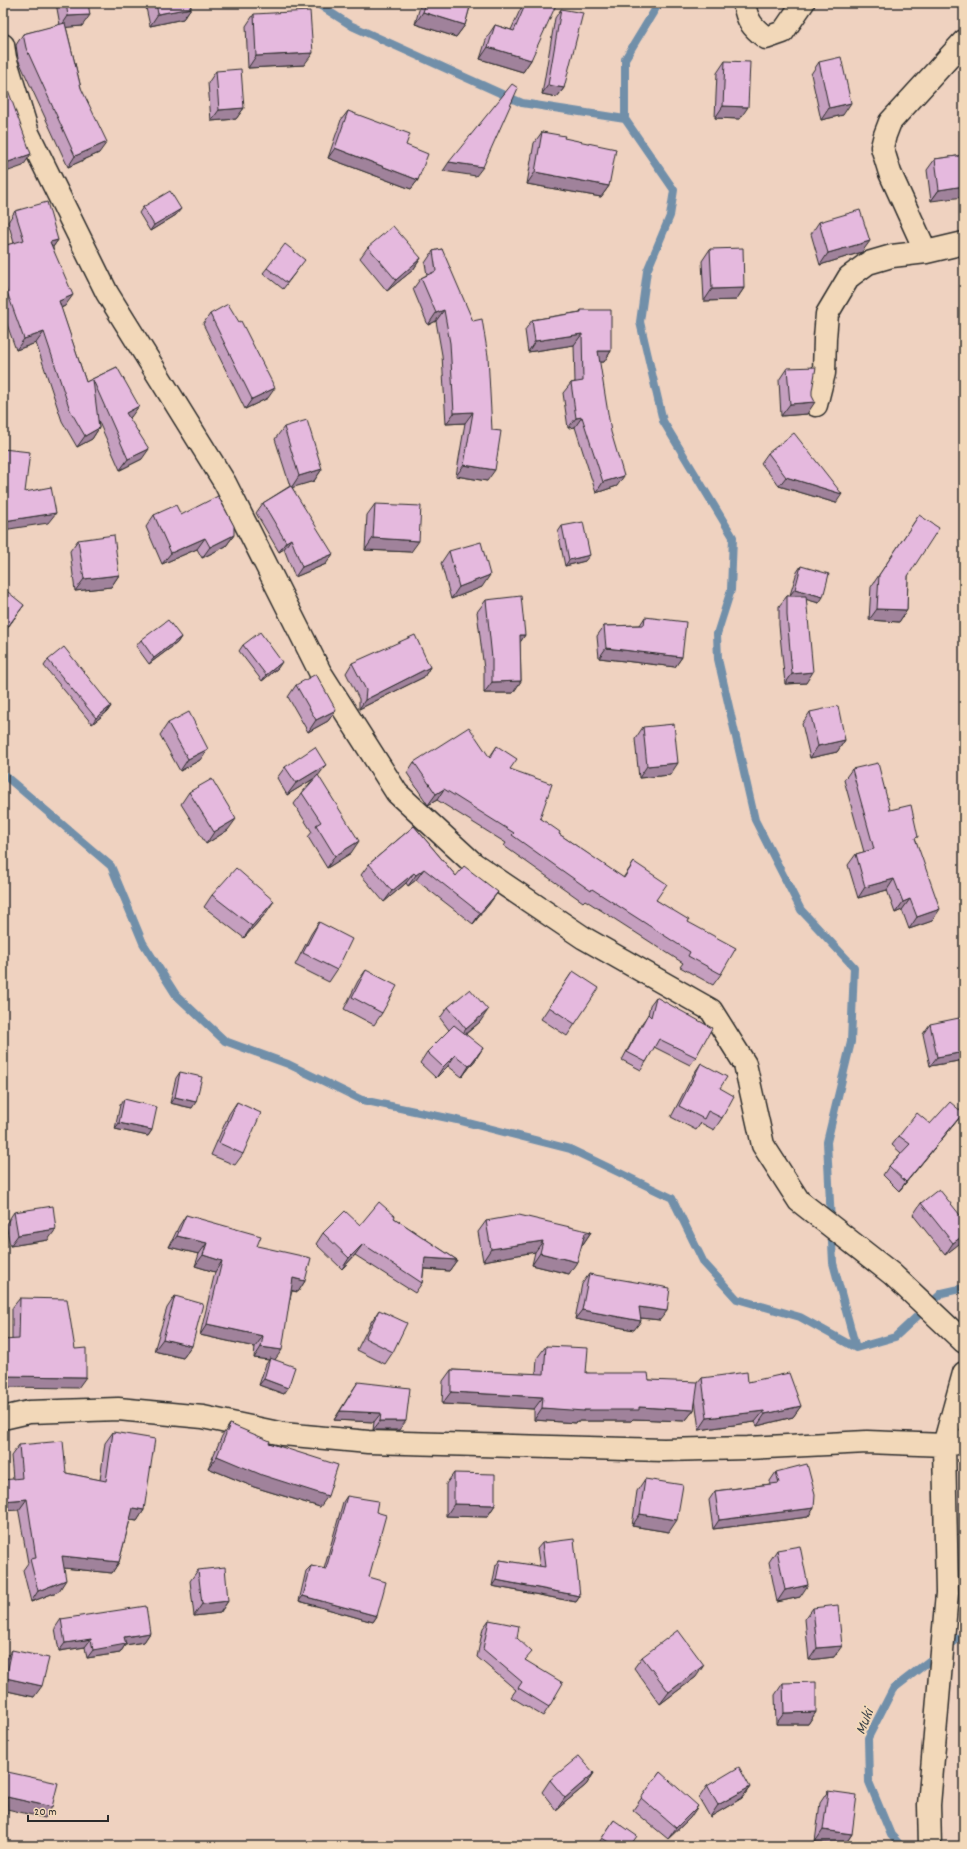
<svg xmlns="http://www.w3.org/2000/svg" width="967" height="1849" font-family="Dekko,sans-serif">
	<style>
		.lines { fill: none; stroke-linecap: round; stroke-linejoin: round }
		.stream { stroke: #718fa9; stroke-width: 8 }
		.minor-casing { stroke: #2b2b2b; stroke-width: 25 }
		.minor { stroke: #f2d8b9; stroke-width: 22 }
		.wall { fill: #c59fbf; stroke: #2b2b2b }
		.shaded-wall { fill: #a0829b; stroke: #2b2b2b }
		.building { fill: #e5b9de; stroke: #2b2b2b }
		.labels { text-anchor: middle; stroke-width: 4; stroke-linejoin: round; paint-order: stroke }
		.water-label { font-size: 16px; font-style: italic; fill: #3d444a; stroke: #f2d8b9 }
	</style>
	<rect width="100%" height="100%" fill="#efd2c0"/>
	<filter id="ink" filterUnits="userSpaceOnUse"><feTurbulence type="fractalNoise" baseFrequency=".025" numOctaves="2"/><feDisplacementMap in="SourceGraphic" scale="8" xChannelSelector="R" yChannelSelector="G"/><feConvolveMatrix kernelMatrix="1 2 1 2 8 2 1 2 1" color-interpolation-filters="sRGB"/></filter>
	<g filter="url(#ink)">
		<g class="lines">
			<path class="stream" d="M316 3 352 26 522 103 625 119
				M659 3 625 59V119L674 190 670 216 647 271 640 322 663 421 733 537 731 590 717 634 718 659 755 820 801 910 854 967 851 1042 827 1142 833 1263 856 1348
				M3 774 111 866 143 943 176 995 225 1041 288 1064 362 1100 457 1120 570 1149 672 1198 704 1263 737 1299 800 1317 856 1348 895 1337 942 1293 964 1288
				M901 1846 891 1835 869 1782 868 1738 893 1689 964 1634"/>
			<g class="minor-casing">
				<path id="minor" d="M744 3C747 21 752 27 766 38L783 32 803 3
					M3 45 5 58 28 133 107 293 225 483 320 672 397 793 474 864 584 938 711 1010 745 1064 763 1145 799 1201 892 1274 964 1342
					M926 252 890 173 882 147 885 135 890 122 964 41
					M816 405 824 373 825 338 827 314 849 277 868 263 892 256 926 252 964 243
					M3 1418 29 1412 118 1409 203 1417 283 1434 368 1442 664 1450 748 1448 867 1442 944 1445 964 1442
					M930 1846 929 1805 947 1593 944 1445 964 1373"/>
			</g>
			<use href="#minor" class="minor"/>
		</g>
		<path class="wall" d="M56 3H88L82 26 66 27 81 88 99 153 68 167 18 59 16 45 23 34 60 25Z
			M145 3H190L191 8 183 19 150 26Z
			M421 3H471L465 25 456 37 415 24Z
			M525 3H548L531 60 523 72 480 59 487 37 495 25 511 30 520 10Z
			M956 3H963L958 6Z
			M561 9 564 88 557 97 542 94 555 18Z
			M254 14 304 65 248 68 246 26Z
			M725 61 740 119 715 118 717 73Z
			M819 62 843 115 821 120 811 74Z
			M216 71 244 108 236 119 211 121 208 83Z
			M348 111 406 145 418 180 411 189 328 158 341 120Z
			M542 132 564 138 609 186 601 197 527 184 534 143Z
			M964 155 931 201 927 170 935 159Z
			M143 207 176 215 150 231 139 213Z
			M15 211 58 240 53 247 65 306 61 308 86 382 117 367 131 417 129 418 142 459 120 470 98 420 99 428 92 439 77 447 62 421 36 343 16 350 3 313V246L14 243 8 222Z
			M819 222 862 252 820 265 811 234Z
			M368 247 421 258 413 270 387 291 360 258Z
			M442 249 487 481 456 476 465 423 446 424 442 355 436 321 428 325 413 289 421 278 427 275 425 263 433 251Z
			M710 249 744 288 736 300 704 301 702 261Z
			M301 265 283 289 263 273 267 268Z
			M581 310 611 351 604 362H599L617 486 596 493 575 427 568 428 563 393 571 383 575 382 574 345 528 352 525 330 532 320 580 312Z
			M210 314 268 398 245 409 203 324Z
			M787 368 807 414 781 416 779 380Z
			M284 427 322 469 314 481 292 487 326 564 295 577 284 549 279 552 256 513 263 503 290 486 275 439Z
			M768 453 836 503 779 486 761 463Z
			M375 504 411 552 365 550 367 515Z
			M154 515H181L234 535 226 546 202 558 197 549 162 564 146 527Z
			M919 515 908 576 907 610 899 622 869 620 871 587Z
			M562 526 585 561 565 566 558 532Z
			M78 540 119 575 111 587 75 591 70 551Z
			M449 551 482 587 451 599 441 563Z
			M801 566 819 603 806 599V683L785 684 779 625V606L787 596H795L790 595 797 572Z
			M3 588 16 616 3 634Z
			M486 600 525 635 520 642 521 681 513 693H484V669L477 612Z
			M645 617 682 657 675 667 599 658 597 636 604 626 640 625Z
			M181 637 177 643 149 664 136 646 141 640Z
			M243 645 278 668 262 681 239 651Z
			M48 660 111 706 107 712 92 724 44 666Z
			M352 663 430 667 424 677 359 709V699L346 673Z
			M296 685 336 710 328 721 308 732 288 697Z
			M810 712 845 740 837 752 810 758 802 724Z
			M168 723 200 760 180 771 160 735Z
			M643 727 670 775 639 778 635 739Z
			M497 746 540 818 559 834 623 878 634 862 656 900 688 922 721 974 713 985 680 967 683 963 585 900 583 902 504 846 506 843 437 800 428 805 407 773 414 762 489 758Z
			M285 767 318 776 351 853 327 868 308 837 312 832 294 804 302 793 313 779 287 795 277 778Z
			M852 769 890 810 916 840 932 921 909 929 902 910 895 913 887 890 858 898 848 865 856 854 864 852 844 780Z
			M189 792 228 830 206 844 181 804Z
			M414 826 456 876 490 903 473 924 416 880 408 886 406 883 384 902 361 875 369 864Z
			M212 895 266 913 244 938 204 907Z
			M319 922 337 970 329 982 295 965 311 934Z
			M366 970 382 1013 374 1025 344 1009 358 981Z
			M573 971 575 1024 567 1036 541 1019Z
			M656 997 696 1057 690 1065 654 1047 646 1062 641 1070 622 1060 642 1023 648 1015 650 1005Z
			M448 1007 480 1022 466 1034 476 1059 462 1077 448 1066 436 1078 420 1063 427 1052 449 1030 440 1018Z
			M930 1024 964 1060 930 1066 923 1034Z
			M701 1063 720 1088 722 1118 714 1130 701 1123 696 1130 671 1117 693 1075Z
			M180 1072 192 1108 170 1103 176 1078Z
			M124 1099 152 1130 148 1136 115 1129 120 1105Z
			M237 1102 243 1154 235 1165 211 1155 229 1114Z
			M963 1113 956 1122 899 1191 883 1175 889 1166 901 1153 892 1145 899 1136 930 1124Z
			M921 1203 964 1220V1239L945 1255 913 1215Z
			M14 1212 48 1240 10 1246 6 1224Z
			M186 1215 257 1246 305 1281 298 1292 292 1291 275 1360 284 1394 259 1385 266 1364 269 1360 254 1358 255 1347 200 1335 215 1272 195 1266 199 1254 169 1247 179 1226Z
			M394 1218 457 1260 449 1271 424 1269 422 1283 415 1293 355 1255 342 1269 316 1244 323 1233Z
			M486 1221 591 1232 583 1244H582L569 1274 532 1265 535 1252 483 1261 478 1232Z
			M589 1274 660 1320 640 1318 634 1330 575 1319 582 1284Z
			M175 1296 192 1346 183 1358 154 1351 167 1308Z
			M20 1298 78 1388 12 1340V1308Z
			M379 1310 393 1352 385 1364 357 1350 371 1322Z
			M546 1346 586 1373 649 1380 697 1384 702 1378 748 1382 801 1406 793 1417 757 1426 755 1422 699 1430 695 1399 694 1410 685 1421 633 1419 631 1421H577L576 1423 534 1420V1409L442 1404 443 1381 451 1370 536 1374 537 1358Z
			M358 1382 399 1430H373L374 1422 334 1420 352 1391Z
			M230 1424 269 1443 320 1507 254 1487 208 1468 222 1436Z
			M113 1432 144 1510 137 1521 130 1520 119 1562 112 1573 64 1568 59 1591 31 1602 23 1570 28 1563 13 1479 11 1456 19 1445 66 1473 100 1480 105 1443Z
			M776 1472 814 1508 808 1517 713 1529 709 1500 715 1491 770 1484V1481Z
			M454 1473 495 1505 487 1517 446 1516V1484Z
			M645 1479 669 1532 632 1526 637 1491Z
			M347 1496 369 1577 377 1616 373 1622 299 1601 306 1571 311 1566 324 1569 343 1502Z
			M542 1543 580 1596 576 1602 492 1586 496 1565 500 1560 540 1567 537 1549Z
			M777 1550 800 1597 777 1602 769 1562Z
			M198 1570 228 1601 220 1613 194 1616 190 1581Z
			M813 1608 834 1657 809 1660 805 1619Z
			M61 1619 150 1633 144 1642 125 1645 120 1653 87 1658 85 1647 59 1651 55 1628Z
			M489 1620 517 1638 526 1661 549 1707 543 1716 511 1697 516 1690 477 1657 483 1628Z
			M12 1650 34 1697 3 1690V1664L4 1661Z
			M642 1657 696 1677 660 1704 634 1668Z
			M783 1683 816 1712 808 1724H776L775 1695Z
			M660 1772 690 1818 668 1839 633 1810Z
			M594 1773 586 1785 556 1810 542 1792 550 1780Z
			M707 1786 750 1787 742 1798 710 1817 699 1798Z
			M828 1791 852 1834 844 1846 815 1842 820 1803Z
			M614 1820 630 1846H602L598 1844Z"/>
		<path class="shaded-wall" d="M191 8 183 19 150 26 158 14Z
			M423 12 465 25 456 37 415 24Z
			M90 15 82 26 60 28 68 16Z
			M488 47 531 60 523 72 480 59Z
			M313 53 304 65 248 68 256 56Z
			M548 85 564 88 557 97 542 94Z
			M851 103 843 115 821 120 829 108Z
			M723 106 748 107 740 119 715 118Z
			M244 108 236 119 211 121 219 110Z
			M107 142 99 153 68 167 75 156Z
			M335 148 418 180 411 189 328 158Z
			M31 154 23 166 3 173V164Z
			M449 162 483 167 476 176 443 171Z
			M535 172 609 186 601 197 527 184Z
			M964 186V197L931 201 939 190Z
			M181 209 176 215 150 231 154 225Z
			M58 240 50 251V242Z
			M870 241 862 252 820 265 828 253Z
			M421 258 413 270 387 291 396 280Z
			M744 288 736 300 704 301 712 289Z
			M73 295 65 306 51 312 59 301Z
			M444 310 436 321 428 325 436 313Z
			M44 332 36 343 16 350 24 339Z
			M582 334 574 345 528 352 535 341Z
			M598 351H611L604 362H590Z
			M275 388 268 398 245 409 252 399Z
			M815 402 807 414 781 416 790 404Z
			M139 406 131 417 118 424 126 413Z
			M473 412 465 423 446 424 454 413Z
			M582 417 575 427 568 428 576 418Z
			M99 428 92 439 77 447 85 436Z
			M149 449 142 459 120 470 128 459Z
			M464 465 495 470 487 481 456 476Z
			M322 469 314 481 291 488 299 476Z
			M624 476 617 486 596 493 603 482Z
			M786 477 842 494 836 503 779 486Z
			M56 513 48 523 3 530 4 521Z
			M234 535 226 546 202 558 210 547Z
			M205 538 197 549 162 564 171 553Z
			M373 538 419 541 411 552 365 550Z
			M291 539 284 549 279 552 286 542Z
			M333 554 326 564 295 577 302 567Z
			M590 555 585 561 565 566 569 560Z
			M119 575 111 587 75 591 84 579Z
			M490 575 482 587 451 599 459 587Z
			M795 589 823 597 819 603 790 595Z
			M24 605 16 616 3 634V633Z
			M877 609 907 610 899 622 869 620Z
			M520 635H525L517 647Z
			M181 637 177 643 149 664 154 658Z
			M606 648 682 657 675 667 599 658Z
			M282 662 278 668 262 681 266 675Z
			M430 667 424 677 359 709 365 700Z
			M813 672 806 683 785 684 792 674Z
			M521 681 513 693H484L492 682Z
			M111 706 107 712 92 724 96 718Z
			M336 710 328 721 308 732 316 720Z
			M845 740 837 752 810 758 818 746Z
			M208 749 200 760 180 771 188 759Z
			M678 763 670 775 639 778 647 766Z
			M326 765 318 776 287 795 296 783Z
			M444 789 437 800 428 805 436 794Z
			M236 819 228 830 206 844 214 832Z
			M359 841 351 853 327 868 335 856Z
			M424 869 416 880 408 886 416 875Z
			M414 873 406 883 384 902 392 891Z
			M894 879 887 890 858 898 865 887Z
			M498 892 490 903 473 924 480 913Z
			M910 899 902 910 895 913 903 902Z
			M274 901 266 913 244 938 252 926Z
			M940 909 932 921 909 929 917 917Z
			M488 1010 480 1022 458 1040 466 1029Z
			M483 1048 476 1059 462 1077 469 1066Z
			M964 1052V1060L930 1066 937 1057Z
			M455 1055 448 1066 436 1078 443 1067Z
			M175 1097 196 1102 192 1108 170 1103Z
			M963 1113 956 1122 899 1191 906 1182Z
			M119 1123 152 1130 148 1136 115 1129Z
			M56 1229 48 1240 10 1246 18 1235Z
			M591 1232 583 1244 576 1245 585 1233Z
			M964 1235V1239L963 1241 945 1255 953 1243Z
			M177 1236 207 1243 199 1254 169 1247Z
			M543 1241 535 1252 483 1261 491 1249Z
			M363 1244 355 1255 342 1269 349 1258Z
			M540 1253 577 1262 569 1274 532 1265Z
			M203 1255 222 1261 215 1272 195 1266Z
			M425 1258 457 1260 449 1271 418 1268Z
			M293 1278 305 1281 298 1292 286 1289Z
			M639 1307 667 1311 660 1320 632 1317Z
			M582 1310 641 1321 634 1330 575 1319Z
			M207 1324 263 1336 255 1347 200 1335Z
			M163 1339 192 1346 183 1358 154 1351Z
			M261 1347 282 1350 274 1361 270 1358 269 1360 254 1358Z
			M3 1376 86 1377 78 1388 3 1387Z
			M264 1379 288 1388 284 1394 259 1385Z
			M451 1392 543 1397 534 1409 442 1404Z
			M801 1406 793 1417 757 1426 765 1414Z
			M639 1407 694 1410 685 1421 633 1419 631 1421H577L576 1423 534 1420 542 1408 584 1410Z
			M340 1411 381 1413 374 1422 334 1420Z
			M764 1411 755 1422 699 1430 707 1418Z
			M380 1421H406L399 1430H373Z
			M217 1456 328 1496 320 1507 254 1487 208 1468Z
			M27 1499 19 1510 3 1511V1501Z
			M454 1504 495 1505 487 1517 446 1516Z
			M133 1508 144 1510 137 1521 125 1519Z
			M814 1508 808 1517 713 1529 719 1520Z
			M640 1514 677 1520 669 1532 632 1526Z
			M62 1556 119 1562 112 1573 54 1567Z
			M66 1580 59 1591 31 1602 38 1591Z
			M496 1580 580 1596 576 1602 492 1586Z
			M808 1585 800 1597 777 1602 785 1590Z
			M303 1596 377 1616 373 1622 299 1601Z
			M228 1601 220 1613 194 1616 202 1604Z
			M150 1633 144 1642 125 1645 120 1653 87 1658 93 1650 124 1637Z
			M91 1639 85 1647 59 1651 65 1643Z
			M842 1646 834 1657 809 1660 817 1648Z
			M704 1665 696 1677 660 1704 669 1692Z
			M6 1678 42 1686 34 1697 3 1690V1682Z
			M816 1712 808 1724H776L784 1713Z
			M594 1773 586 1785 556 1810 565 1798Z
			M750 1787 742 1798 710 1817 718 1805Z
			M7 1797 52 1807 45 1818 3 1808Z
			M698 1806 690 1818 668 1839 676 1828Z
			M3 1813H8L3 1820Z
			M823 1830 852 1834 844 1846 815 1842Z"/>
		<path class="building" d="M66 3H88L90 15 68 16Z
			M156 3H190L191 8 158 14Z
			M426 3H471L465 25 423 12Z
			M526 3H548L556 5 531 60 488 47 495 25 514 31Z
			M561 9 583 13 564 88 548 85Z
			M310 11 313 53 256 56 254 14Z
			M65 23 81 88 107 142 75 156 26 48 23 34Z
			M841 57 851 103 829 108 819 62Z
			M725 61 750 62 748 107 723 106Z
			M241 69 244 108 219 110 216 71Z
			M3 76 31 154 3 164Z
			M512 84 518 88 483 167 449 162Z
			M348 111 410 134 406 145 428 154 418 180 335 148Z
			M542 132 565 136 564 138 616 149 609 186 535 172Z
			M964 155V186L939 190 935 159Z
			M170 191 181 209 154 225 143 207Z
			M47 202 58 240 50 242 73 295 59 301 86 382 117 367 139 406 126 413 149 449 128 459 93 380 99 428 85 436 70 410 44 332 24 339 3 281V246L24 240 15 211Z
			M860 210 870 241 828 253 819 222Z
			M393 226 421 258 396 280 368 247Z
			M285 244 305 260 287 283 267 268Z
			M743 248 744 288 712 289 710 249Z
			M442 249 473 321 482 319 488 356 492 430 501 431 495 470 464 465 473 412 454 413 450 343 444 310 436 313 421 278 436 271 433 251Z
			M228 304 239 322 241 321 275 388 252 399 210 314Z
			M581 310H611V351H598L611 432 624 476 603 482 582 417 576 418 571 383 583 381 582 334 535 341 532 320 581 312Z
			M816 367 812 391V396L815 402 790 404 787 368Z
			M307 420 322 469 299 476 284 427Z
			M794 433 842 494 786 477 768 453Z
			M3 449 30 452 25 492 51 487 56 513 4 521Z
			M291 486 333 554 302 567 291 539 286 542 263 503Z
			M218 496 234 526V535L210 547 205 538 171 553 154 515 176 505 181 515Z
			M375 504 421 506 419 541 373 538Z
			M919 515 939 528 908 576 907 610 877 609 879 575Z
			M583 522 590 555 569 560 562 526Z
			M114 535 119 575 84 579 78 540Z
			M481 542 490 575 459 587 449 551Z
			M801 566 829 574 823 597 795 589Z
			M3 588 24 605 6 629 3 627Z
			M521 596 525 635H520L521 681 492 682V658L486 600Z
			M787 596H806L813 672 792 674 787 615Z
			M645 617 686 622 682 657 606 648 604 626 644 625Z
			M168 620 181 637 154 658 141 640Z
			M260 632 282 662 266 675 243 645Z
			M415 635 430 667 365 700 366 690 352 663Z
			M64 647 111 706 96 718 48 660Z
			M316 674 336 710 316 720 296 685Z
			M838 706 845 740 818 746 810 712Z
			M189 712 208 749 188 759 168 723Z
			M674 724 678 763 647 766 643 727Z
			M469 727 490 758 497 746 517 759 510 769 552 784 540 818 560 832 559 834 624 878 634 862 667 884 656 900 689 920 688 922 736 948 721 974 688 956 690 952 592 889 591 891 512 835 514 833 444 789 436 794 414 762Z
			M315 747 326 765 296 783 285 767Z
			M878 763 890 810 911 805 918 837 915 838 940 909 917 917 910 899 903 902 894 879 865 887 856 854 874 849 852 769Z
			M318 775 359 841 335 856 316 825 321 822 302 793Z
			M212 779 236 819 214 832 189 792Z
			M414 826 456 876 464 866 498 892 480 913 424 869 416 875 414 873 392 891 369 864Z
			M236 868 274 901 252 926 212 895Z
			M319 922 352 939 337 970 303 953Z
			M366 970 397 986 382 1013 352 997Z
			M573 971 599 988 575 1024 549 1007Z
			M470 989 488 1010 466 1029 448 1007Z
			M656 997 712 1028 696 1057 659 1039 646 1062 627 1052 648 1014 651 1017Z
			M964 1017V1052L937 1057 930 1024Z
			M454 1025 483 1048 469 1066 455 1055 443 1067 427 1052Z
			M701 1063 727 1077 720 1088 734 1096 722 1118 708 1111 704 1119 679 1106Z
			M180 1072 202 1077 196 1102 175 1097Z
			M124 1099 157 1107 152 1130 119 1123Z
			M237 1102 261 1113 243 1154 219 1143Z
			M950 1102 963 1113 906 1182 889 1166 910 1144 899 1136 917 1113 930 1124Z
			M939 1189 964 1220V1235L953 1243 921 1203Z
			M379 1202 395 1216 394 1218 457 1260 425 1258 422 1283 363 1244 349 1258 323 1233 345 1211 360 1225Z
			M53 1206 56 1229 18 1235 14 1212Z
			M186 1215 261 1236 257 1246 311 1258 305 1281 293 1278 282 1350 261 1347 263 1336 207 1324 222 1261 203 1255 207 1243 177 1236Z
			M519 1215 591 1232 585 1233 577 1262 540 1253 543 1241 491 1249 486 1221Z
			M589 1274 670 1288 667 1311 639 1307 641 1321 582 1310Z
			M175 1296 203 1304 192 1346 163 1339Z
			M20 1298 67 1299 75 1349 86 1348V1377L3 1376V1340L19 1339Z
			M379 1310 407 1323 393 1352 365 1338Z
			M546 1346 588 1348 586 1373H648L649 1380 698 1382 694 1410 639 1407V1410H584V1411L542 1408 543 1397 451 1392V1370L544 1374Z
			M270 1358 295 1367 288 1388 264 1379Z
			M747 1372 748 1382 789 1373 801 1406 765 1414 764 1411 707 1418 702 1378Z
			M358 1382 410 1388 406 1421H380L381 1413 340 1411Z
			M230 1424 270 1441 269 1443 338 1465 328 1496 262 1475 217 1456Z
			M113 1432 155 1439 144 1510 133 1508 119 1562 62 1556 66 1580 38 1591 30 1559 36 1558 27 1499 3 1501V1480L22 1478 19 1445 63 1441 66 1473 106 1481Z
			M807 1464 815 1494 814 1508 719 1520 715 1491 779 1483 776 1472Z
			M454 1473 495 1474V1505L454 1504Z
			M645 1479 683 1485 677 1520 640 1514Z
			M347 1496 378 1501 376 1512 386 1515 369 1577 386 1582 377 1616 303 1596 311 1566 326 1569Z
			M574 1539 580 1596 496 1580 500 1560 545 1567 542 1543Z
			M800 1546 808 1585 785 1590 777 1550Z
			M225 1567 228 1601 202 1604 198 1570Z
			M838 1605 842 1646 817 1648 813 1608Z
			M146 1606 150 1633 124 1637 126 1644 93 1650 91 1639 65 1643 61 1619Z
			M489 1620 519 1626 517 1638 532 1652 525 1660 563 1683 549 1707 518 1688 522 1682 483 1649Z
			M678 1630 704 1665 669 1692 642 1657Z
			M12 1650 49 1658 42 1686 6 1678Z
			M816 1682V1712L784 1713 783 1683Z
			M579 1756 594 1773 565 1798 550 1780Z
			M739 1767 750 1787 718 1805 707 1786Z
			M3 1771 58 1783 52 1807 7 1797 8 1813H3Z
			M660 1772 698 1806 676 1828 641 1798Z
			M828 1791 857 1795 852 1834 823 1830Z
			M614 1820 637 1836 630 1846H615L602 1838Z"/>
	</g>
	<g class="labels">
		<g class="water-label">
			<text transform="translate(863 1721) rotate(-68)" y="6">Muki</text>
		</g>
	</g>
	<rect width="967" height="1849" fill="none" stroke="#f2d8b9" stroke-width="16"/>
	<rect x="8" y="8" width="951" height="1833" fill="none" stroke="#2b2b2b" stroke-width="1.5" filter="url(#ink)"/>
	<path d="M28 1815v6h80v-6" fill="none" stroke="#2b2b2b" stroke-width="2"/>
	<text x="34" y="1815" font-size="12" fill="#2b2b2b" stroke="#f2d8b9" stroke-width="3" paint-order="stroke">20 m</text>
</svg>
